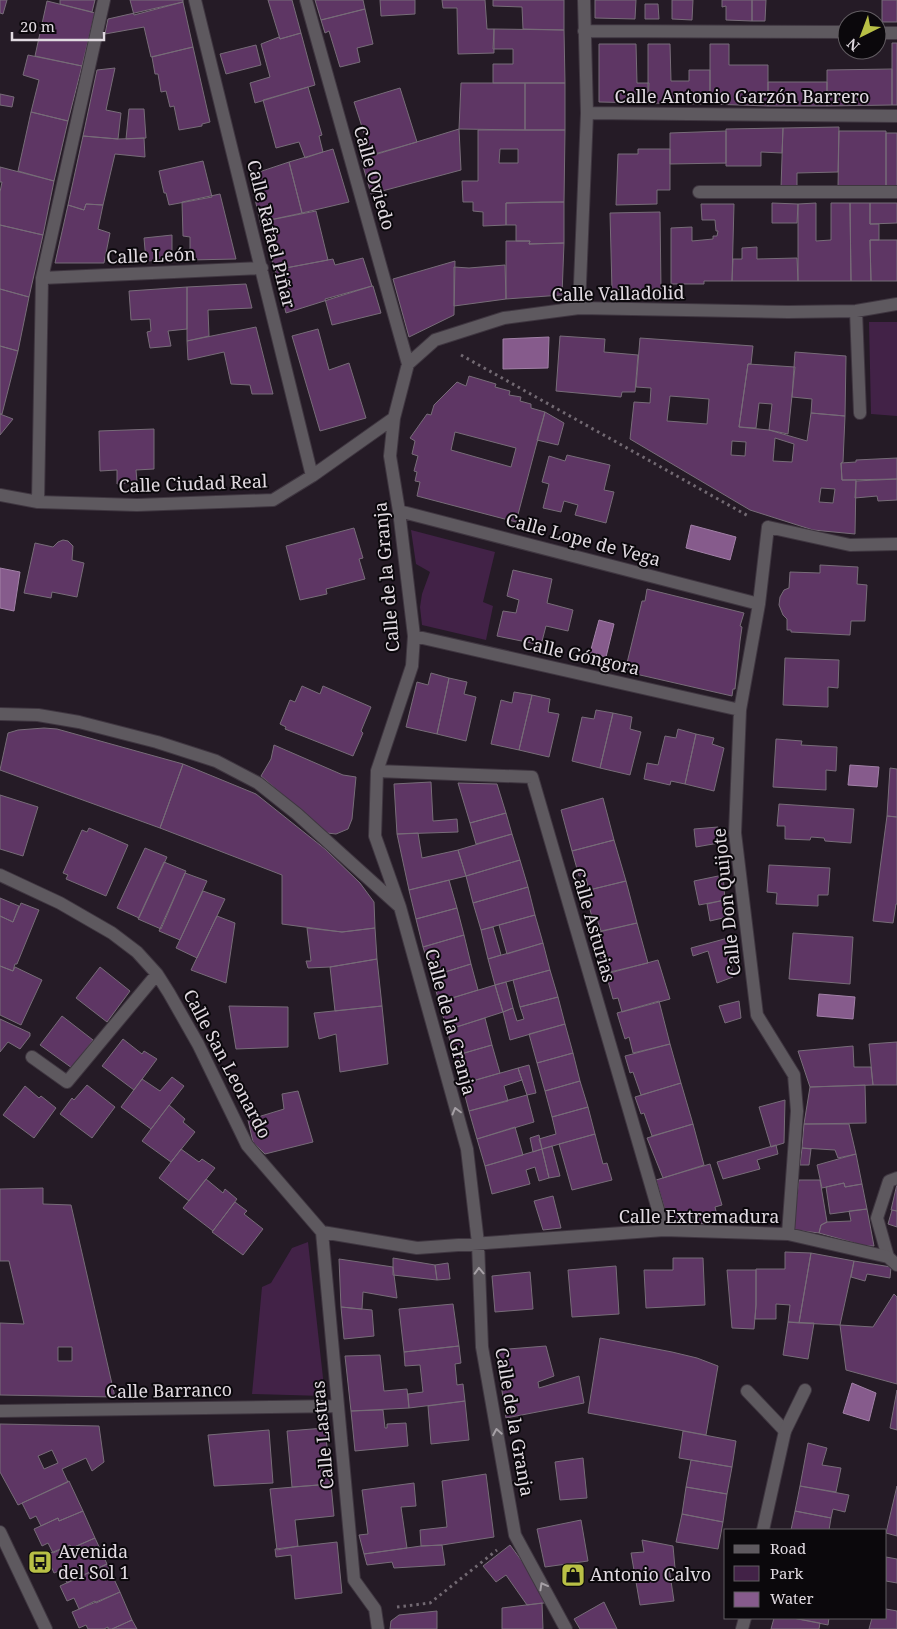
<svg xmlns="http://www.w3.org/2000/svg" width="897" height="1629" font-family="'Noto Serif',serif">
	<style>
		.green { fill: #422247 }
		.water { fill: #865b8c; stroke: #a181a6 }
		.building { fill: #5e3664; stroke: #776c78; fill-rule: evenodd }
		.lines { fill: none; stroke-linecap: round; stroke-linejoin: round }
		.service-casing { stroke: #3f3640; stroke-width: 14 }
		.pedestrian-casing { stroke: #3f3640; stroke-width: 14 }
		.minor-casing { stroke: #3f3640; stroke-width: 14 }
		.tertiary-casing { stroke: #3f3640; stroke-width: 14 }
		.path { stroke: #726972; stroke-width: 3; stroke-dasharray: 2.5 4; stroke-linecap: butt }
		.service { stroke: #5e595f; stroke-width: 12 }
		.pedestrian { stroke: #5e595f; stroke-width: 12 }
		.minor { stroke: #5e595f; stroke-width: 12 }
		.tertiary { stroke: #5e595f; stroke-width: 12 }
		.oneway { stroke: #a6a0a6 }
		.labels { text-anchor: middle; stroke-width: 4; stroke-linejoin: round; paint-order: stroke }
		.street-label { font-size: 18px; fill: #e1dae1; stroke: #0b080c }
		.poi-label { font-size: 18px; fill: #e1dae1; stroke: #0b080c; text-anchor: start }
	</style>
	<rect width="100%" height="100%" fill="#251b26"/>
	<path class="green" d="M869 322H897V416L871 414Z
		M411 530 495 552 483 602 493 606 486 640 422 625 420 607 422 594 430 572 416 564Z
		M308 1242 325 1396 252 1394 262 1287 271 1283 292 1248Z"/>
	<path class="water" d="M549 337 548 368 503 369V339Z
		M691 525 736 537 730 560 686 548Z
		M0 568 20 572 14 611 0 608Z
		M599 620 614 624 606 657 590 653Z
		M850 765 879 767 877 787 848 785Z
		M819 994 855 997 853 1019 817 1016Z
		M852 1383 876 1393 869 1421 843 1413Z"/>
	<path class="building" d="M0 0H7L3 14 0 13Z
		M60 0H95L92 12 60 4Z
		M130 0H183V2L134 15Z
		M268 0H292L301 33 280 39Z
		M315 0H363L365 9 321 20Z
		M380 0H415V14L381 16Z
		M442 0H485L487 29H494V53L458 54 457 8H443Z
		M493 0H564V30L523 29 522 7 493 6Z
		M595 0H636L635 19 595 18Z
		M672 0H693L692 20 672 19Z
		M722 0H752V21L726 20V6L722 7Z
		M752 0H766L765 21H752Z
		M882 0H897V22H882Z
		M47 1 95 13 82 66 35 56Z
		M183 2 193 47 151 57 144 27 105 34 108 19Z
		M645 4H658L659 19H645Z
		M365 9 373 44 357 48 360 62 340 67 329 31 325 33 321 20Z
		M494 29 564 30 565 83H493V64H513V49H493Z
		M301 33 315 85 255 103 250 83 270 77 261 44 279 37 280 39Z
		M892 43H897V105H892Z
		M599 44H636L637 83H649L648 103 599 102Z
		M648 44H670L671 81H689V70H710V104L648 103Z
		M710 44H729V65H768V106L710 104Z
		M256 45 261 65 226 74 220 54Z
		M193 47 210 122 202 124V126L179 130 174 106 170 107 166 91 161 92 158 74H155L152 57Z
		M28 55 82 66 68 121 31 112 39 80 23 75Z
		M115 68 106 110 121 113 118 139 83 136 97 70Z
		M892 69V105L827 106V70Z
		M768 82H827V106H768Z
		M461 83H525V130L459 129Z
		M525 83H565V130H525Z
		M308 87 322 135 319 136 323 152 305 158 299 142 276 148 263 100Z
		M400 88 417 142 371 155 354 102Z
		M0 94 14 97 12 107 0 105Z
		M129 109H144L146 138 126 139Z
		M31 112 68 121 54 181 18 171Z
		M839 127 838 172 797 173V188H781L783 128Z
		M783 128 782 153 761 152V166H726V129Z
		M459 129 461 170 371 194 361 159Z
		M478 130H565L564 202 506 203V225L483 226V212L473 211V202H463L462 181H478ZM500 149H518V163H499Z
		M726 131V163L670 164V133Z
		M839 131H886V187H838Z
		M886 133H897V187H886Z
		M83 136 118 139 144 138 145 157 115 154 103 205 86 204 84 210 68 205Z
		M333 149 349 202 302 213 289 162Z
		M638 149H670V190H657V204L616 205 618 154H638Z
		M203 161 212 197 169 205 166 193H164L159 171Z
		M289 162 302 213 260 222 250 175Z
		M0 167 54 181 43 235 0 225V192L2 182H0Z
		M220 194 236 259 190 260V237L183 236 182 202Z
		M541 202H564V243L529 244 530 241H516V225H506V203Z
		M772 203 798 204 797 223H772Z
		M816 203V241L831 240V203H850L851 281H798V204Z
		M850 203H870V224H879V240H870L871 281H851Z
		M870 203H897V223L870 224Z
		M86 204 103 205 98 229 110 233 104 263H55L68 205 84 210Z
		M701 204H734L732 281H704V284H671V228L692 227V241L713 239V236H717L718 231H716L715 220H702Z
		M316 211 328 260 275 270 260 222Z
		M660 212 661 289 612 290 610 213Z
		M0 225 43 235 29 297 0 289Z
		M172 235V260L146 261 144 238Z
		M870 240H897V281H871Z
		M506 241H530L529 244 564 243 562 295 506 299Z
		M757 247V259L797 258 798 281H732L733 259H742V248Z
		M363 258 372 286 286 313 275 270 333 259 335 265Z
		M455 261 454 315 409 337 393 279Z
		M505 265 506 299 454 306V267L469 268Z
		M246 284 252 308 208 310 209 336 187 341V287Z
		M372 286H373L381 313 332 325 325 299Z
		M187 287V329L168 331 171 346 150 348 147 332 151 331 150 319 131 320 129 291Z
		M0 289 29 297 18 351 0 346Z
		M256 327 273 394H252L250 385 231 384 224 352 188 360 187 341Z
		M318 329 329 370 349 363 366 418 320 431 292 336Z
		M560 336 605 339 604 352 638 355 635 392H622L621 397 556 391Z
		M640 338 753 346 751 364H748L739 427 769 430 807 441 811 413 845 416 843 462 841 463 842 480H856L855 534 813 530 750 510 630 439 634 402 650 403 651 388 636 387ZM670 396 709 399 707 424 667 421ZM775 438 794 444 792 462 773 461ZM732 441 746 442 745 456 731 455ZM821 488 835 489 833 503 819 502Z
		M0 346 18 351 2 414H0Z
		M795 352 846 356 845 416 811 413 812 399 792 397Z
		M748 364 795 367 788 434 769 430 772 404 759 403 756 428 739 427Z
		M469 376 496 384 495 387 510 391 509 395 521 397 520 401 531 404V408L545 412 516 522 417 496 420 482 415 481 417 472 414 471 418 456 412 454 415 441 410 438 427 414 431 415 434 405 457 382 466 386ZM455 432 516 448 511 467 451 450Z
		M545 412 564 423 558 445 537 440Z
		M0 414 13 419 0 435Z
		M154 429V469L136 470 137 482 117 484V470L100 471 99 431Z
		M567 455 610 465 604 490 614 492 606 523 575 515 578 505 564 501 561 512 543 508 549 484 542 482 549 456 565 461Z
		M897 458V479L842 480 841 463 856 462V460Z
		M897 479V500L878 501 877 496 855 498 856 481Z
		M354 528 363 558 359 559 365 579 326 589 327 594 300 600 286 546Z
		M63 540 68 541 73 546 72 560 84 563 77 597 52 592 51 598 24 593 35 543 53 547 58 542Z
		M820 565 858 567 857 584 867 585 865 621H851L850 635 791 632V630H787V619L783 615 779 605 780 597 784 590 789 588 790 572 820 573Z
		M513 570 552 579 547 603 573 610 568 631 546 626 541 645 497 636 503 611 516 613 519 600 507 596Z
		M647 589 744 613 740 626 742 627 740 641 735 689H733L732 696 627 672 629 665 627 663 642 601H645Z
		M785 658 839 660 838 688 828 687V707L783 705Z
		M431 673 449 678 437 734 406 727 417 682 428 685Z
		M449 678 467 682 464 694 476 697 466 741 437 734Z
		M302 686 320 694 323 686 371 707 361 731 363 733 353 756 285 729 286 727 280 724 290 700 295 702Z
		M514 692 532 695 519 750 491 744 501 700 512 703Z
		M532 695 550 699 548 712 559 714 549 757 519 750Z
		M596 710 613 713 600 768 572 761 582 717 594 719Z
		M613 713 632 717 630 729 641 732 630 775 600 768Z
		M44 728 57 729 183 764 160 828 0 770 8 733 18 730Z
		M678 729 696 734 685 784 671 781 670 785 644 779 647 763 658 765 665 736 676 738Z
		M696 734 714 738 712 744 724 748 714 791 685 784Z
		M776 739 802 741 801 745 837 747 836 771 826 770V790L773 787Z
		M274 745 343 775 356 777 352 819 348 829 336 834 327 833 261 776 271 759Z
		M183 764 256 794 325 849 360 883 374 902 375 928 342 932 282 924V875L160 828Z
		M890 768 897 769V817L887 816Z
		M431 782 433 821 457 819 458 832 397 834 394 784Z
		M458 783 497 784 506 813 470 823Z
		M0 795 38 807 23 856 0 849Z
		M603 798 614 840 572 851 561 810Z
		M779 804 854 809 851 843 825 841 824 838 811 837 810 840 785 839V826H777Z
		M506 813 512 834 476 844 470 823Z
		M887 816 897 817V904H896L893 923 873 921Z
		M718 827 719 843 696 847 694 829Z
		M89 828 128 845 106 896 66 879 68 875 63 873 82 830 87 832Z
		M418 833 422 858 458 850 466 876 409 890 397 834Z
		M512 834 520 860 466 876 458 850Z
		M614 840 626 881 589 890 585 875 579 876 572 851Z
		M145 848 167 857 139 918 117 908Z
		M520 860 528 887 473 903 466 876Z
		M164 862 186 871 161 929 138 919Z
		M769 865 830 868 828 895H818V906L776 904 777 893 767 892Z
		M185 873 207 881 180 940 159 931Z
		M723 875 725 900 699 905 694 881Z
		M449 880 457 908 416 919 409 890Z
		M626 881 637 923 601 931 596 916 592 917 585 891Z
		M528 887 535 915 481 930 473 903Z
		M203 891 225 899 197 958 176 948Z
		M0 898 19 906 13 922 0 916Z
		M725 900 727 917 710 921 707 904Z
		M21 903 39 910 17 964H15L13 971 0 966V916L13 922Z
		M457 908 464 935 423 947 416 919Z
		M535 915 543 943 507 954 499 925Z
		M217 916 235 923 226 983 191 970Z
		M637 923 648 963 610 972 607 957 601 959 595 933Z
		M493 927 501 955 488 959 481 930Z
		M307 928 342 932 375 928 377 959 330 967 308 968 306 961H311Z
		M793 933 853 937 850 984 789 979Z
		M464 935 471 964 432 976 423 947Z
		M728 938 733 977 717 983 708 951 693 956 691 948Z
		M543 943 550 970 495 985 488 959Z
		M377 959 382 1006 335 1011 330 967Z
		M658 960 670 999 622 1012 618 998 613 999 606 974Z
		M471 964 478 990 439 1002 432 976Z
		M0 966 13 971 15 967 42 980 21 1025 0 1015Z
		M100 967 130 991 107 1022 76 998Z
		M550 970 558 997 520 1007 513 980Z
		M506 982 513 1008 503 1012 495 985Z
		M495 985 503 1012 447 1030 439 1002Z
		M558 997 565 1024 510 1040 503 1012 513 1008 517 1021 524 1019 520 1007Z
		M659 1001 670 1044 633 1053 629 1037 625 1039 617 1013Z
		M739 1001 741 1018 725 1023 719 1006Z
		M229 1006 288 1007V1047L236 1049Z
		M382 1006 388 1064 340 1072 336 1034 319 1039 314 1013Z
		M62 1016 93 1040 72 1068 40 1045Z
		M485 1018 492 1045 454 1056 447 1030Z
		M0 1019 30 1033V1036L20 1049 8 1042 0 1052Z
		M565 1024 573 1053 537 1063 529 1034Z
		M123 1039 142 1054 144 1051 157 1059 134 1090 102 1066Z
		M897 1042V1085H873L869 1044Z
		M670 1044 681 1083 641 1095 633 1072 630 1073 625 1056Z
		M492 1045 500 1073 462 1084 454 1056Z
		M853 1046 854 1067H871L873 1085 810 1087 798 1051Z
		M573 1053 580 1081 545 1091 537 1063Z
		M529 1065 536 1093 527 1095 518 1068Z
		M518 1068 522 1080 504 1086 508 1101 469 1111 462 1084Z
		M172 1077 184 1086 151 1129 121 1107 142 1079 160 1091Z
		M580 1081 588 1107 552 1117 545 1091Z
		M681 1083 693 1124 652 1136 644 1113 641 1114 635 1097Z
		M87 1085 115 1107 92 1138 60 1114 72 1098 74 1100Z
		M865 1085 866 1123 804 1124 810 1087Z
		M25 1086 39 1098 41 1096 56 1108 34 1138 3 1115Z
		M298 1091 313 1142 265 1154 253 1142 248 1120 284 1109 282 1094Z
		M527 1095 534 1122 477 1139 469 1111Z
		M785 1100 784 1143 771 1147 759 1107Z
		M169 1105 185 1119 183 1122 195 1132 171 1162 142 1141Z
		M588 1107 595 1134 542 1149 539 1139 556 1134 552 1117Z
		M693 1124 704 1165 663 1178 647 1138Z
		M804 1124H849L856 1154 838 1158 835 1150 802 1148Z
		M515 1127 523 1155 485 1166 477 1139Z
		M595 1134 603 1164 607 1163 612 1180 572 1190 559 1144Z
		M539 1135 542 1149 533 1152 530 1138Z
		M776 1145 778 1154 757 1160 760 1169 723 1179 717 1162Z
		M552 1146 560 1176 549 1178 542 1149Z
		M802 1148 811 1149 809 1165H800Z
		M181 1149 199 1162 202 1159 215 1168 189 1201 159 1178Z
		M542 1149 549 1178 539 1181 535 1167 526 1170 530 1184 492 1194 485 1166Z
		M856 1154 862 1184 845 1187 844 1183 822 1188 817 1165Z
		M710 1164 722 1205 715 1207 718 1220 706 1224 695 1223 692 1214 674 1219 671 1209 665 1210 656 1180Z
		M206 1179 223 1193 225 1189 237 1199 213 1231 183 1208Z
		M799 1180H820L827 1222 821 1225 819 1233 795 1230 793 1223Z
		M844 1183 845 1187 862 1184 867 1209 830 1214 826 1187Z
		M897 1184V1211L891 1210Z
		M43 1188V1204L71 1205 115 1397 0 1395V1323L24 1324 9 1261H0V1189ZM58 1347H72V1361H58Z
		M553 1196 561 1228 543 1230 534 1201Z
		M235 1202 247 1211 244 1214 263 1229 243 1255 212 1232Z
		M867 1209 874 1246H856L855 1243 819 1233 821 1225 827 1222 851 1221 849 1211Z
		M892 1210 897 1211V1227L888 1224Z
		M785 1252 811 1253 799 1323 788 1322 790 1305 776 1304V1319H755L756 1305V1269H785Z
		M811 1253 854 1261 840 1325 799 1323Z
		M393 1258 435 1265 437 1280 393 1275Z
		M673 1258H703L705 1305 646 1308 644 1270H673Z
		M339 1259 393 1267 397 1298 363 1292 362 1309 341 1307Z
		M854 1261 891 1267 890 1278 867 1274 865 1281 851 1277Z
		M448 1263 450 1279 437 1280 435 1265Z
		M616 1266 619 1314 572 1317 568 1270Z
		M727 1270H756V1305L754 1329 732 1328Z
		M530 1272 533 1309 495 1312 492 1276Z
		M894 1294 897 1297V1384L846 1370 840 1325 873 1327Z
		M453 1304 459 1346 404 1352 399 1309Z
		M341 1307 372 1310 374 1336 344 1339Z
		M788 1322 814 1323 808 1359 783 1355Z
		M600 1338 672 1352 697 1358 718 1366 706 1435 588 1413Z
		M459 1346 461 1363 455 1364 457 1385 463 1384 465 1401 409 1408 408 1394 423 1392 420 1365 405 1366 404 1352Z
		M546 1346 554 1376 538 1382 539 1388 579 1376 584 1403 506 1418 496 1350Z
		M380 1355 384 1391 407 1389 409 1408 351 1411 345 1356Z
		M897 1390V1430L890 1428Z
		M465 1401 469 1440 431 1444 428 1406Z
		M383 1410 385 1428H387V1424L406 1423 408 1446 355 1451 351 1411Z
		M0 1424 99 1426 104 1462 92 1471 86 1458 62 1469 68 1482 18 1505 0 1472ZM52 1450 58 1463 44 1469 38 1456Z
		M325 1428 331 1484 292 1487 287 1431Z
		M269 1430 273 1483 214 1486 208 1435Z
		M683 1431 736 1441 732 1467 679 1458Z
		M808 1443 827 1448 822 1465 841 1468 836 1492 800 1486Z
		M583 1458 587 1498 560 1500 555 1462Z
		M691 1460 732 1467 727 1494 686 1487Z
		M486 1474 494 1537 442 1545 421 1546 420 1530 447 1527 442 1481Z
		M69 1481 83 1511 59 1521 58 1518 41 1526 36 1516 30 1519 22 1503Z
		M414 1483 416 1506 401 1507 407 1548 364 1554 359 1535 368 1534 362 1490Z
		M331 1484 334 1516 295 1520 298 1546 277 1550 270 1489Z
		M800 1486 849 1495 845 1512 833 1509 831 1518 795 1511Z
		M897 1486V1536L886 1533Z
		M686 1487 727 1494 723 1522 682 1514Z
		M83 1511 95 1538 72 1548 70 1545 53 1553 48 1543 42 1546 34 1529 58 1518 59 1521Z
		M795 1511 831 1518 829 1530H791Z
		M682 1514 723 1522 718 1549 676 1542Z
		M581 1520 588 1561 545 1567 537 1529Z
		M95 1538 107 1564 67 1583 61 1570 54 1573 46 1555 70 1545 72 1548Z
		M642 1540 673 1546 675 1568H669L674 1601 640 1605 631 1553 644 1552Z
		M337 1542 342 1593 295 1599 291 1555 276 1557 275 1549Z
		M442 1545 445 1565 394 1568 392 1562 367 1565 364 1554 421 1546Z
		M510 1545 552 1602 527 1605 506 1575 496 1582 483 1566Z
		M886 1557 897 1559V1583L886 1581Z
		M107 1564 120 1592 96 1603 95 1601 79 1609 74 1598 67 1601 60 1586Z
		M120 1592 132 1620 112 1629H108V1627L104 1629H88L86 1625 79 1628 72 1612Z
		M604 1602 617 1629H580L574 1619Z
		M542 1603 543 1629H502V1608Z
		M886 1609 897 1611V1629H869L872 1618H886Z
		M437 1611V1629H390L391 1621 399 1615Z
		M774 1618H793L820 1623 819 1629H771Z
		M793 1618H829L828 1625Z
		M132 1620 137 1629H112Z"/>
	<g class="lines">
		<g class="service-casing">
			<path id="service" d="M747 1391 785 1431"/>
		</g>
		<g class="pedestrian-casing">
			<path id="pedestrian" d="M888 1257 877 1218 889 1181 897 1178"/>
		</g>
		<g class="minor-casing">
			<path id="minor" d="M195 0 312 476
				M306 0 408 364
				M584 31 847 32
				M877 33H897
				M587 113 897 116
				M699 192H897
				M42 278 262 268
				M579 308 587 113 584 0
				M856 311 860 413
				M0 495 38 502 137 505 273 500 312 476 394 418
				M38 502 42 278 104 0
				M399 511 759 604
				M414 636 740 710
				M0 714 38 715 79 722 157 742 216 761 258 783 297 814 400 907
				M377 771 532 777 664 1230
				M0 875 60 903 112 933 137 952 157 974 169 993 198 1044 247 1145 322 1232 417 1248 664 1230 788 1234 888 1257 897 1265
				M32 1057 67 1082 157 974
				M322 1232 354 1580 375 1609 378 1629
				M788 1234 797 1111 794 1075 757 1015 735 833 740 710 759 604 768 527 850 545 897 544
				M0 1411 338 1406
				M763 1530 785 1431 805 1390
				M566 1629 515 1535 482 1347 478 1243 467 1149 400 907 375 836 377 771 412 666 414 636 399 511 390 456 394 418 408 364 435 340 504 318 579 308 788 312 856 311 897 304
				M742 1629 745 1618"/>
		</g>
		<g class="tertiary-casing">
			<path id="tertiary" d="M0 1532 46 1629"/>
		</g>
		<path class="path" d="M461 355 750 517
			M397 1607 430 1603 497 1550"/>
		<use href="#service" class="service"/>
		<use href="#pedestrian" class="pedestrian"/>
		<use href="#minor" class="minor"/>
		<use href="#tertiary" class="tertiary"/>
	</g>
	<defs><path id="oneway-chevron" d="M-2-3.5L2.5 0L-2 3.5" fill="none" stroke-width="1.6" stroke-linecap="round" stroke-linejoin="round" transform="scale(1.25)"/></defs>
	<g class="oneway">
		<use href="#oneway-chevron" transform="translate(456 1111) rotate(-105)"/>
		<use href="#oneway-chevron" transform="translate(479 1271) rotate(-92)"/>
		<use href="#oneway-chevron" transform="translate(497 1432) rotate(-100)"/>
		<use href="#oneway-chevron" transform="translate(543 1586) rotate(-119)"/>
	</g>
	<defs>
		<g id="bus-square" transform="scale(1.25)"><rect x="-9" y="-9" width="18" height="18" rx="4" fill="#b9c046" stroke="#0b080c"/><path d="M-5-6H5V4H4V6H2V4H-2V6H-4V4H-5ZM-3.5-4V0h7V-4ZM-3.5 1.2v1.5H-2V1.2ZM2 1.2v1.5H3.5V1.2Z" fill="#111"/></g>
		<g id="shop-square" transform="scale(1.25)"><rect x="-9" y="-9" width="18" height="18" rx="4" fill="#b9c046" stroke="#0b080c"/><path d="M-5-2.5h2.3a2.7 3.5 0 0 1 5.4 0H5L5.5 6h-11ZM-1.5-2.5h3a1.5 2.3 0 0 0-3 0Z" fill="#111"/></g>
	</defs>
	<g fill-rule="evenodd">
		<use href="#bus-square" x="40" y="1562"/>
		<use href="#shop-square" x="573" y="1575"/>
	</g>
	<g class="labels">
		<g class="street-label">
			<text x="742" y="103">Calle Antonio Garzón Barrero</text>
			<text transform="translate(374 178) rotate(74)" y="6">Calle Oviedo</text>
			<text transform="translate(271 234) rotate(76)" y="6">Calle Rafael Piñar</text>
			<text transform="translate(151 256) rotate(-2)" y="6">Calle León</text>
			<text transform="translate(618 294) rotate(-1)" y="6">Calle Valladolid</text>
			<text transform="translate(193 484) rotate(-2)" y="6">Calle Ciudad Real</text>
			<text transform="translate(583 540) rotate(15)" y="6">Calle Lope de Vega</text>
			<text transform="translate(387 577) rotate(-95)" y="6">Calle de la Granja</text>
			<text transform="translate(581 656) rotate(13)" y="6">Calle Góngora</text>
			<text transform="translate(727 902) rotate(-96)" y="6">Calle Don Quijote</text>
			<text transform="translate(593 925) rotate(74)" y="6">Calle Asturias</text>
			<text transform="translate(450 1022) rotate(75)" y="6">Calle de la Granja</text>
			<text transform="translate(227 1064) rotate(62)" y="6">Calle San Leonardo</text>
			<text x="699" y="1223">Calle Extremadura</text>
			<text transform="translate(169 1391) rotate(-1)" y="6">Calle Barranco</text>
			<text transform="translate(514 1422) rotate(80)" y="6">Calle de la Granja</text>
			<text transform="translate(323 1435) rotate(-95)" y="6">Calle Lastras</text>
		</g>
		<g class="poi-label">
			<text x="58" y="1558">Avenida<tspan x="58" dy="21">del Sol 1</tspan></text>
			<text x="590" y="1581">Antonio Calvo</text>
		</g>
	</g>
	<rect x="724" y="1529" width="162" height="90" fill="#0b080c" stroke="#615c61"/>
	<rect x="734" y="1545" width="25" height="8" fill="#5e595f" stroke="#615c61"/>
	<text x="770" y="1554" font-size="15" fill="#e1dae1">Road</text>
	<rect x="734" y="1566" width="25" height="15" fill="#422247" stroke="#615c61"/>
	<text x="770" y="1579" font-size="15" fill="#e1dae1">Park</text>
	<rect x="734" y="1592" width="25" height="15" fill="#865b8c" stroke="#615c61"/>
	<text x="770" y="1604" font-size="15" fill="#e1dae1">Water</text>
	<g transform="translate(862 35) rotate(222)"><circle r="24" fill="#0b080c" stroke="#615c61"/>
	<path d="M0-4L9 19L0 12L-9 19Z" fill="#b9c046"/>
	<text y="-8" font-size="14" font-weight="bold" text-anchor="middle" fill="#e1dae1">N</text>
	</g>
	<path d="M12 32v8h92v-8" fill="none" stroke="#e1dae1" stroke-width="2.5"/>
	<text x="20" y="32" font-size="15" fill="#e1dae1" stroke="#0b080c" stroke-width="4" paint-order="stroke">20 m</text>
</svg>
